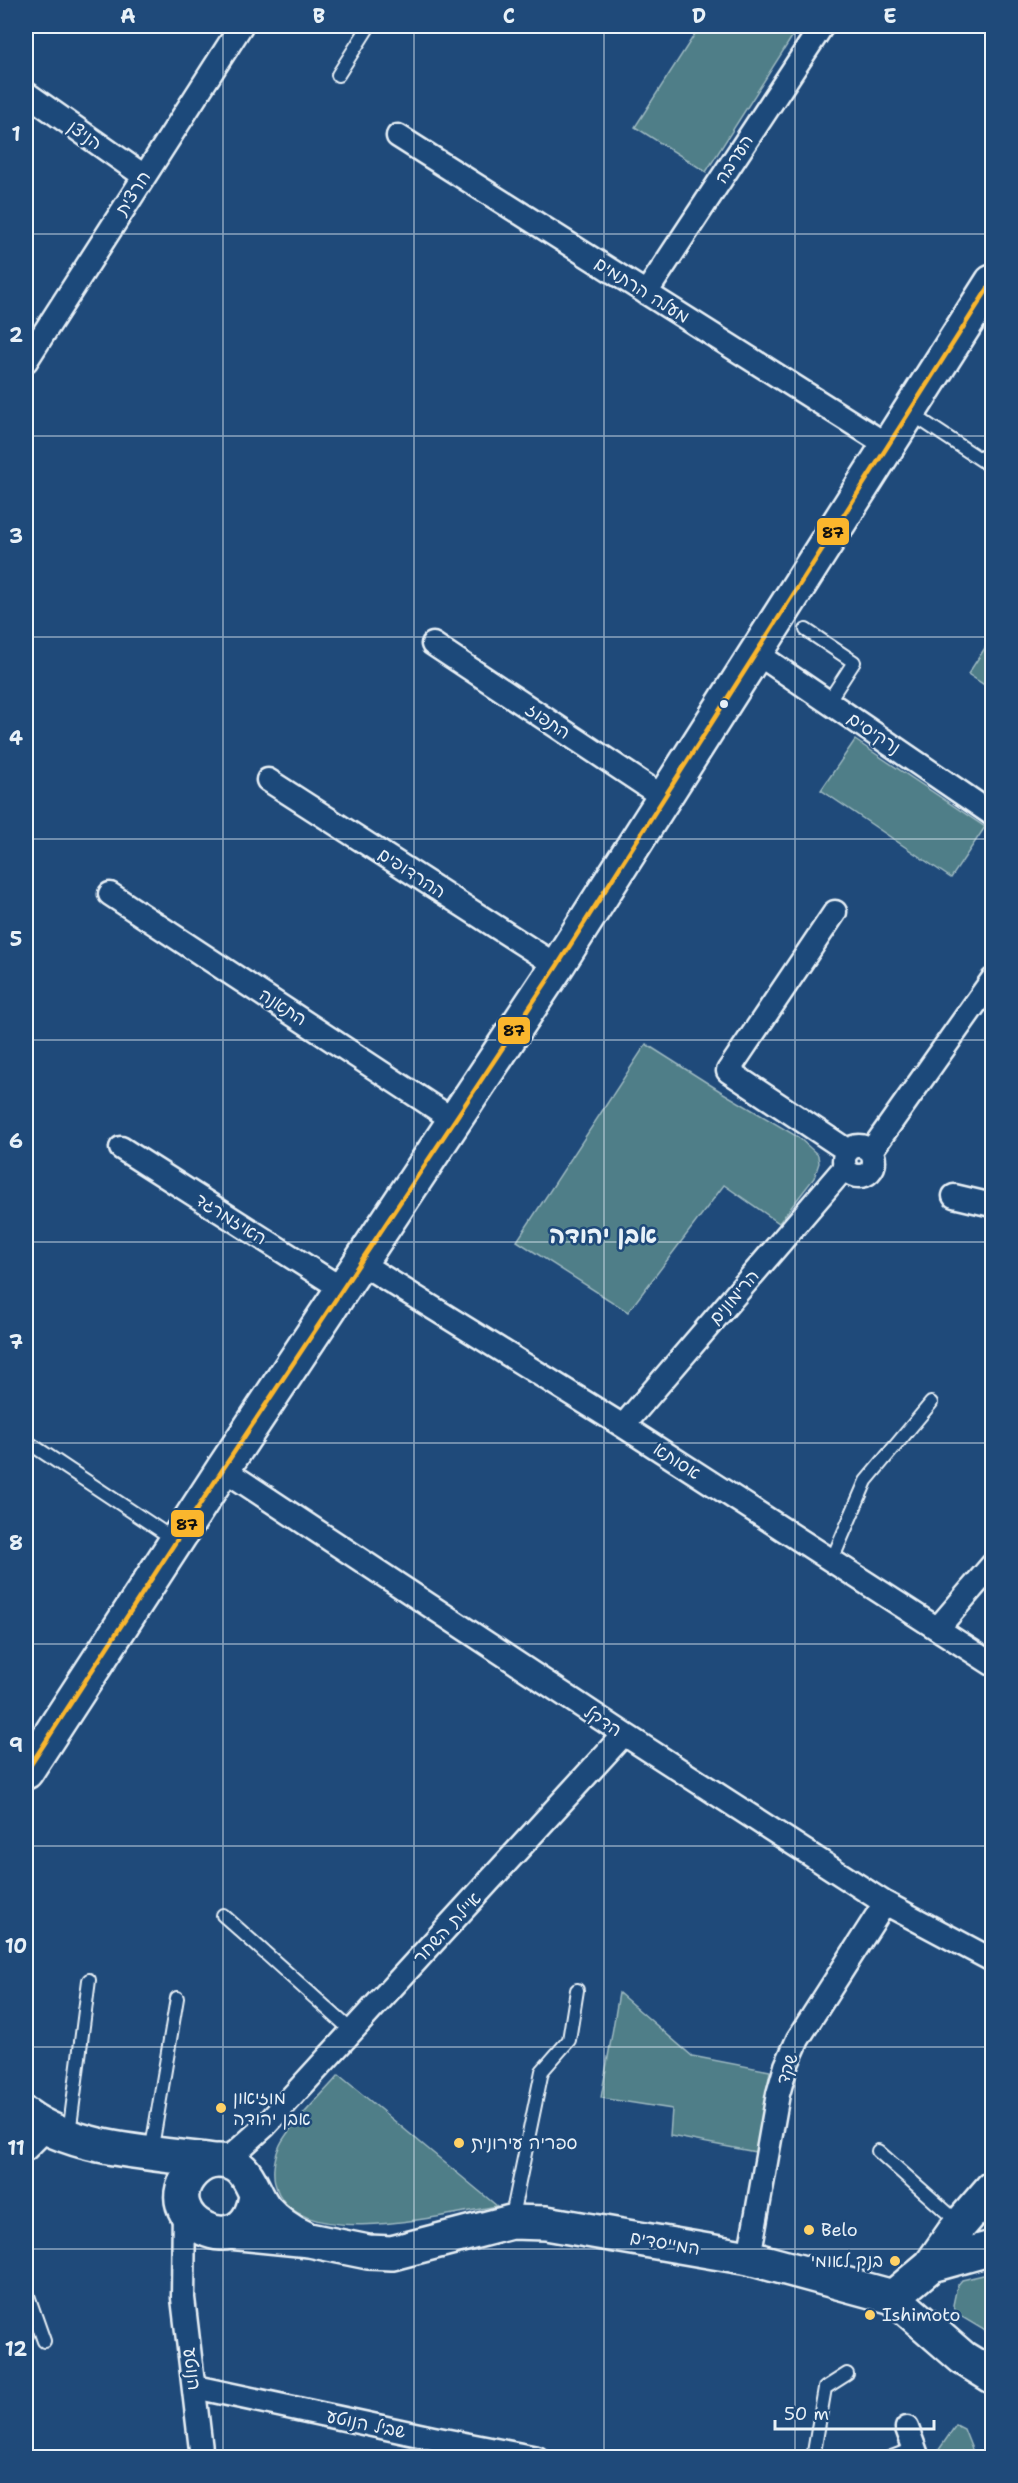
<svg xmlns="http://www.w3.org/2000/svg" width="1018" height="2483" font-family="'Shantell Sans','Playpen Sans Hebrew',sans-serif">
	<style>
		.green { fill: #507e88; stroke: #9cb8c0; stroke-width: 1.5 }
		.lines { fill: none; stroke-linecap: round; stroke-linejoin: round }
		.lane-casing { stroke: #e8f1f8; stroke-width: 16 }
		.street-casing { stroke: #e8f1f8; stroke-width: 27 }
		.secondary-casing { stroke: #e8f1f8; stroke-width: 38 }
		.lane { stroke: #1f4a7a; stroke-width: 12 }
		.street { stroke: #1f4a7a; stroke-width: 22 }
		.secondary { stroke: #1f4a7a; stroke-width: 33 }
		.bus-1-casing { stroke: #1f4a7a; stroke-width: 9 }
		.bus-1 { stroke: #fab62d; stroke-width: 4.5 }
		.grid { fill: none; stroke: #e8f1f8; stroke-width: 1.5; stroke-opacity: 0.55 }
		.bus-dot { fill: #e8f1f8; stroke: #1f4a7a; stroke-width: 2 }
		.poi-dot { fill: #ffd166; stroke: #1f4a7a; stroke-width: 2 }
		.labels { text-anchor: middle; stroke-width: 5; stroke-linejoin: round; paint-order: stroke }
		.street-label { font-size: 18px; fill: #e8f1f8; stroke: #1f4a7a }
		.poi-label { font-size: 18px; fill: #e8f1f8; stroke: #1f4a7a; text-anchor: start }
		.district-label { font-size: 24px; font-weight: bold; fill: #e8f1f8; stroke: #1f4a7a }
		.line-badge { stroke: #1f4a7a; stroke-width: 2 }
		.pale-badge-label { font-size: 16px; text-anchor: middle; font-weight: bold; fill: #111 }
		.neatline { fill: none; stroke: #e8f1f8; stroke-width: 2 }
		.grid-label { font-size: 20px; text-anchor: middle; font-weight: bold; fill: #e8f1f8 }
	</style>
	<rect width="100%" height="100%" fill="#1f4a7a"/>
	<filter id="ink" filterUnits="userSpaceOnUse"><feTurbulence type="fractalNoise" baseFrequency=".0167" numOctaves="2"/><feDisplacementMap in="SourceGraphic" scale="12" xChannelSelector="R" yChannelSelector="G"/><feConvolveMatrix kernelMatrix="1 2 1 2 8 2 1 2 1" color-interpolation-filters="sRGB"/></filter>
	<g filter="url(#ink)">
		<path class="green" d="M700 26H799L706 172 635 127Z
			M992 637V690L968 674Z
			M855 740 985 827 951 878 821 790Z
			M646 1044 720 1091 798 1137 818 1155 819 1163 814 1178 779 1223 724 1185 628 1312 517 1241Z
			M619 1993 692 2056 770 2071 756 2152 670 2136 672 2109 601 2098Z
			M339 2075 497 2206C447 2214 308 2250 279 2194 271 2179 273 2160 280 2145 289 2126 324 2093 339 2075Z
			M992 2273V2335L957 2314 953 2305 957 2286 962 2280Z
			M956 2425 964 2429 975 2457H941L938 2451Z"/>
		<g class="lines">
			<g class="lane-casing">
				<path id="lane" d="M338 75 369 26
					M909 412 992 467
					M806 630 854 662 828 702
					M26 1441 175 1540
					M832 1560 866 1481 931 1403
					M223 1915 352 2031
					M69 2134 89 1980
					M878 2151 960 2224
					M151 2153 177 1998
					M511 2221 542 2071 569 2040 577 1990
					M26 2290 44 2341
					M821 2458 814 2452 825 2388 847 2374
					M889 2458 915 2448"/>
			</g>
			<g class="street-casing">
				<path id="street" d="M26 93 144 176
					M398 136 887 445
					M646 293 822 26
					M26 361 241 26
					M433 644 663 797
					M755 652 992 814
					M268 780 557 966
					M110 894 455 1121
					M835 912 728 1071 848 1151
					M844 1161a15 15 0 1 1 30 0a15 15 0 1 1-30 0Z
					M121 1148 342 1289
					M871 1151 992 980
					M954 1196 992 1205
					M359 1262 623 1426 992 1664
					M623 1426 845 1167
					M223 1469 624 1734 885 1903 992 1960
					M938 1628 992 1565
					M26 2149 47 2128
					M220 2161 236 2152 265 2126 624 1734
					M184 2205 183 2298 202 2458
					M749 2258 778 2094 786 2066 798 2039 885 1903
					M195 2387 433 2438 537 2458
					M907 2428 918 2458"/>
			</g>
			<g class="secondary-casing">
				<path id="secondary" d="M26 1772 223 1469 557 966 992 282
					M26 2115C74 2151 156 2153 214 2161
					M256 2195C247 2271 149 2217 193 2172 200 2165 209 2161 218 2161 251 2161 250 2191 266 2210 277 2222 289 2231 303 2237
					M229 2232 309 2240 368 2252 392 2253 511 2222 546 2223 749 2258 893 2297 963 2358 992 2376
					M931 2265 992 2248
					M893 2297 931 2265 954 2232 992 2188"/>
			</g>
			<use href="#lane" class="lane"/>
			<use href="#street" class="street"/>
			<use href="#secondary" class="secondary"/>
			<g class="bus-1-casing">
				<path id="bus-1" d="M26 1772 223 1469 557 966 992 282"/>
			</g>
			<use href="#bus-1" class="bus-1"/>
		</g>
	</g>
	<path class="grid" d="M223 26V2458M414 26V2458M604 26V2458M795 26V2458M26 234H992M26 436H992M26 637H992M26 839H992M26 1040H992M26 1242H992M26 1443H992M26 1644H992M26 1846H992M26 2047H992M26 2249H992"/>
	<circle class="bus-dot" cx="724" cy="704" r="5"/>
	<g class="poi-dot">
		<circle cx="221" cy="2108" r="6"/>
		<circle cx="459" cy="2143" r="6"/>
		<circle cx="809" cy="2230" r="6"/>
		<circle cx="895" cy="2261" r="6"/>
		<circle cx="870" cy="2315" r="6"/>
	</g>
	<g class="labels">
		<g class="street-label">
			<text transform="translate(85 135) rotate(35)" y="6">הניצן</text>
			<text transform="translate(734 159) rotate(-57)" y="6">הערבה</text>
			<text transform="translate(133 193) rotate(-57)" y="6">חרצית</text>
			<text transform="translate(642 290) rotate(32)" y="6">מעלה הרתמים</text>
			<text transform="translate(548 721) rotate(34)" y="6">התפוז</text>
			<text transform="translate(874 733) rotate(34)" y="6">נרקיסים</text>
			<text transform="translate(412 873) rotate(33)" y="6">ההרדופים</text>
			<text transform="translate(283 1007) rotate(33)" y="6">התאנה</text>
			<text transform="translate(231 1219) rotate(32)" y="6">האיזמרגד</text>
			<text transform="translate(734 1297) rotate(-49)" y="6">הרימונים</text>
			<text transform="translate(677 1461) rotate(33)" y="6">אסותא</text>
			<text transform="translate(603 1721) rotate(33)" y="6">הדקל</text>
			<text transform="translate(447 1928) rotate(-47)" y="6">איילת השחר</text>
			<text transform="translate(787 2069) rotate(-70)" y="6">שקד</text>
			<text transform="translate(665 2243) rotate(10)" y="6">המייסדים</text>
			<text transform="translate(192 2369) rotate(83)" y="6">הנוטע</text>
			<text transform="translate(366 2424) rotate(12)" y="6">שביל הנוטע</text>
		</g>
		<g class="poi-label">
			<text x="233" y="2104">מוזיאון<tspan x="233" dy="21">אבן יהודה</tspan></text>
			<text x="471" y="2149">ספריה עירונית</text>
			<text x="821" y="2236">Belo</text>
			<text x="883" y="2267" text-anchor="end">בנק לאומי</text>
			<text x="882" y="2321">Ishimoto</text>
		</g>
		<g class="district-label">
			<text x="603" y="1243">אבן יהודה</text>
		</g>
	</g>
	<g class="line-badge">
		<rect x="816" y="517" width="34" height="29" rx="6" fill="#fab62d"/>
		<rect x="497" y="1016" width="34" height="29" rx="6" fill="#fab62d"/>
		<rect x="170" y="1509" width="35" height="29" rx="6" fill="#fab62d"/>
	</g>
	<g class="pale-badge-label">
		<text x="833" y="538">87</text>
		<text x="514" y="1036">87</text>
		<text x="187" y="1530">87</text>
	</g>
	<rect width="1018" height="2483" fill="none" stroke="#1f4a7a" stroke-width="66"/>
	<path d="M775 2420v9h159v-9" fill="none" stroke="#e8f1f8" stroke-width="3"/>
	<text x="784" y="2420" font-size="18" fill="#e8f1f8" stroke="#1f4a7a" stroke-width="4.5" paint-order="stroke">50 m</text>
	<rect x="33" y="33" width="952" height="2417" class="neatline"/>
	<g class="grid-label">
		<text x="128" y="23">A</text>
		<text x="319" y="23">B</text>
		<text x="509" y="23">C</text>
		<text x="699" y="23">D</text>
		<text x="890" y="23">E</text>
		<text x="16" y="141">1</text>
		<text x="16" y="342">2</text>
		<text x="16" y="543">3</text>
		<text x="16" y="745">4</text>
		<text x="16" y="946">5</text>
		<text x="16" y="1148">6</text>
		<text x="16" y="1349">7</text>
		<text x="16" y="1550">8</text>
		<text x="16" y="1752">9</text>
		<text x="16" y="1953">10</text>
		<text x="16" y="2155">11</text>
		<text x="16" y="2356">12</text>
	</g>
</svg>
